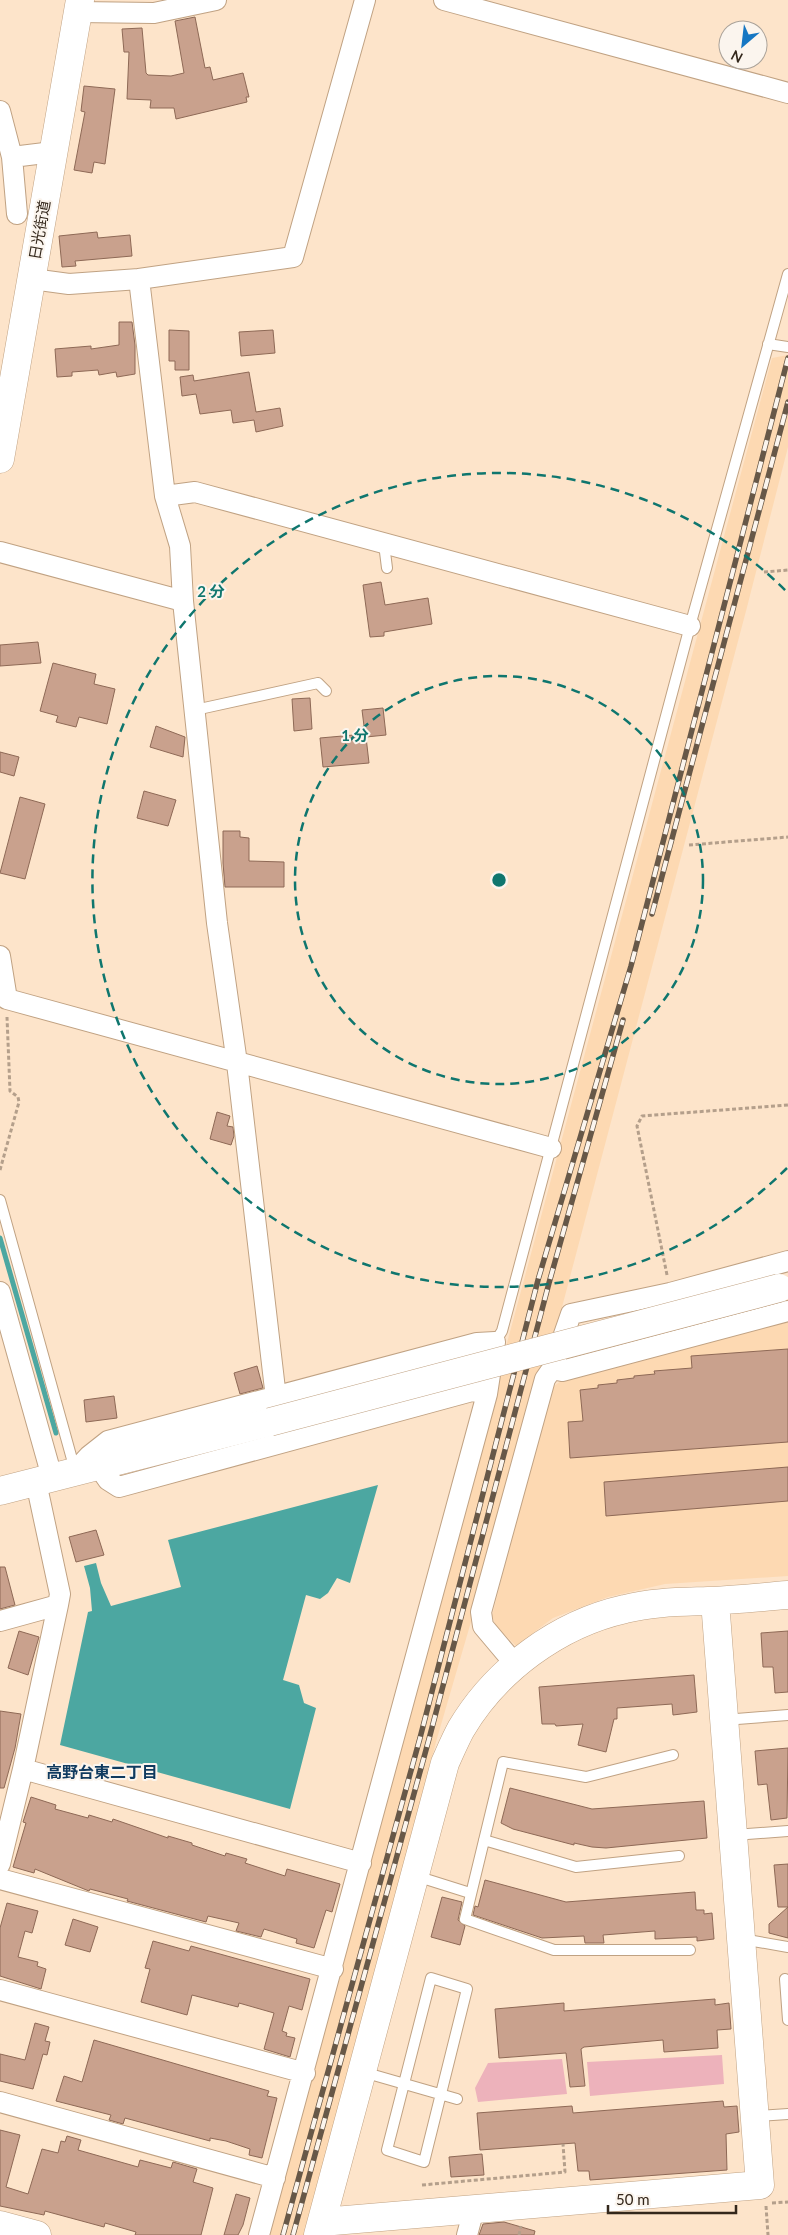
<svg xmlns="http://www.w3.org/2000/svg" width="788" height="2235" font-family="Lato,'Noto Sans JP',sans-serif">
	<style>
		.built { fill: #fdd9b2 }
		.green { fill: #edb2bb }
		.water { fill: #4ca7a1 }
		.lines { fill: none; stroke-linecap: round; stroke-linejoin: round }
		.stream { stroke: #4ca7a1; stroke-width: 5 }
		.building { fill: #c9a18d; stroke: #8e6956 }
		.lane-casing { stroke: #c0a283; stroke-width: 12 }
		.street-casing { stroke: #c0a283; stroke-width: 22 }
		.secondary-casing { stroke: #c0a283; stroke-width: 29 }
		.highway-casing { stroke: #c0a283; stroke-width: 29 }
		.path { stroke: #b49f8b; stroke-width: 3; stroke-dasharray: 4 2.5; stroke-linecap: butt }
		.lane { stroke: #fff; stroke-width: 10 }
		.street { stroke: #fff; stroke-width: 20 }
		.secondary { stroke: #fff; stroke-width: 28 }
		.highway { stroke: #fff; stroke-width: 28 }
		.rail-casing { stroke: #675848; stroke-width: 5.5 }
		.rail { stroke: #fbf5ee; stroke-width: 4; stroke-dasharray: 11; stroke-linecap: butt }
		.secondary-bridge-casing { stroke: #c0a283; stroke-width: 29; stroke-linecap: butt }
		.secondary-bridge { stroke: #fff; stroke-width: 28 }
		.ring { fill: none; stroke: #0f766e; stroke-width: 2.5; stroke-dasharray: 9 6 }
		.labels { text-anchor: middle; stroke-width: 4; stroke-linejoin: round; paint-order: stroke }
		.street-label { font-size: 15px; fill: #33271b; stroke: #fbf5ee }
		.neighbourhood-label { font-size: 16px; font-weight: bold; fill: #0f3a5f; stroke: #fbf5ee }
		.centre { fill: #0f766e; stroke: #fbf5ee; stroke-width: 2.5 }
		.ring-label { font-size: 15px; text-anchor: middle; font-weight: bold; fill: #0f766e; stroke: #fbf5ee; stroke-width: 4; stroke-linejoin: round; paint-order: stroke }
	</style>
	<rect width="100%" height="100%" fill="#fde4ca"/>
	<path class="built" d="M788 355V447L746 611 556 1330 436 1742 305 2235H267L375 1846 492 1414 507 1343 772 358Z
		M788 1319V1576L665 1584 608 1597 553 1618 516 1646 496 1626 492 1616 550 1389 562 1380Z"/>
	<path class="green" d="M722 2055 724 2084 590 2096 587 2062Z
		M562 2059 567 2094 478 2102 475 2088 488 2063Z"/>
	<path class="water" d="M378 1485 350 1583 337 1578 328 1593 320 1599 306 1595 283 1680 299 1685 304 1703 316 1708 290 1809 60 1745 88 1612 92 1611 90 1588 84 1566 96 1563 101 1583 111 1606 181 1587 168 1540Z"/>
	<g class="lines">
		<path class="stream" d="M0 1238 56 1433"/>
	</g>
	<path class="building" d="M195 17 205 68 210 67 213 80 243 73 249 97H246L247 102 176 119 174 108H150L151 100 127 99 129 52H124L122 29 142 28 146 73 148 75 171 76 184 73 175 21Z
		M84 86 115 89 105 164 94 162 92 173 74 170 85 112 81 111Z
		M97 232 98 238 130 235 132 256 75 261 76 266 62 267 59 236Z
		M119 322H132L135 345V374L117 377 116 372 99 375 98 370 72 372V376L57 377 55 349 91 346V349L119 345Z
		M169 330 189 331V370H175V361H169Z
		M273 330 275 353 241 356 239 332Z
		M249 372 256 412 280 408 283 426 256 432 254 420 233 423 231 410 200 414 196 394 182 396 180 377 193 375 194 381Z
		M381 582 385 605 428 598 432 624 384 632V636L370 637 363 585Z
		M38 642 41 663 0 666V645Z
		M53 663 96 674 94 684 115 689 107 724 79 717 76 727 56 722 58 716 40 711Z
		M310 698 312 729 294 731 292 699Z
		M383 708 386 735 366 737 369 763 323 767 320 738 365 734 362 710Z
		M156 726 185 737 183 757 150 747Z
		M0 752 19 757 14 776 0 772Z
		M144 791 176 800 168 826 137 818Z
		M20 797 45 804 25 879 0 873Z
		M223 831H240V837L249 838V861L284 862V887H225L223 863Z
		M217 1112 230 1116 227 1126 233 1127 234 1136 231 1145 210 1139Z
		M788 1349V1442L570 1458 568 1422 583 1421 580 1390 598 1388V1385L617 1383V1380L634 1378V1376L655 1374 654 1371 692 1368 691 1356Z
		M257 1366 263 1388 240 1394 234 1373Z
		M114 1396 117 1418 86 1422 84 1400Z
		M788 1467V1501L606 1516 604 1482Z
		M96 1530 104 1555 76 1562 69 1537Z
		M0 1567H5L15 1605 0 1609Z
		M19 1631 39 1637 28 1675 8 1668Z
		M788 1631V1692L775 1693 773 1667H763L761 1633Z
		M694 1675 697 1712 673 1715 672 1704 617 1708V1719H614L606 1752 578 1745 583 1724 556 1726 555 1724H542L539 1687Z
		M0 1711 21 1714 15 1748 4 1788H0Z
		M788 1748 787 1818 771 1820 767 1784 758 1785 755 1751Z
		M510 1788 592 1809 704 1801 707 1838 606 1848 592 1847 574 1843V1845L513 1829 501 1823Z
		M31 1797 56 1805 55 1809 88 1818 89 1815 112 1822 113 1819 168 1838V1836L192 1843V1845L225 1856 226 1853 247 1859 245 1863 285 1876 287 1869 340 1884 332 1912 326 1910 314 1948 296 1943 297 1939 264 1929 261 1937 236 1931 239 1923 208 1916 206 1922 127 1901 128 1899 90 1889 89 1891 84 1889 35 1869 34 1873 13 1867 26 1823 23 1822Z
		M788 1864V1938L769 1933V1924L788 1907H778L774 1865Z
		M485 1880 566 1902 695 1892 696 1910H704V1914L712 1913 714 1939 697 1941V1937L655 1939V1931L603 1935 604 1943H585L584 1936 542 1938 473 1915 475 1906 478 1907Z
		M442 1897 462 1902 458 1920 465 1926 460 1945 431 1937Z
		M7 1903 38 1911 32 1933 25 1931 18 1957 38 1962 37 1966 46 1969 41 1989 0 1976V1928Z
		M73 1919 98 1927 90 1952 65 1945Z
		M153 1941 189 1951 191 1946 310 1979 302 2010 289 2006 282 2031 287 2033 286 2036 295 2038 290 2057 264 2049 274 2013 239 2003 238 2007 192 1995 187 2015 141 2002 150 1969 145 1968Z
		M715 1999V2005L729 2003 731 2029 717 2030 718 2048 664 2052 663 2040 584 2047 581 2049 585 2086 570 2087 566 2053 499 2058 495 2009 564 2003V2011Z
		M35 2023 49 2027 45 2041 50 2042 47 2055 43 2054 33 2089 0 2081V2054L25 2060Z
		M94 2040 269 2091 267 2096 277 2098 262 2158 249 2155 250 2149 226 2141 210 2138V2141L125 2118 123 2124 109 2120 111 2115 56 2101 64 2076 82 2082Z
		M723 2101 724 2107 737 2106 739 2132 726 2134 727 2170 590 2180 589 2171H578L575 2143 480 2150 477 2113 572 2106 573 2113Z
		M0 2130 20 2135 6 2187 28 2194 42 2149 58 2153 61 2141 65 2142 67 2136 81 2140 78 2150 138 2167 140 2160 171 2168 173 2162 197 2169 193 2182 213 2188 201 2235H135L136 2232 105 2223 104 2227 45 2211 44 2215 0 2206Z
		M482 2154 484 2175 451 2177 449 2157Z
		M236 2194 250 2198 243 2225 238 2235H224Z
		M504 2222 535 2231 534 2235H479L483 2224Z"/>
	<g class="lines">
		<g class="lane-casing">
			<path id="lane" d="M768 344 788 347
				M384 544 387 568
				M195 710 318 683 326 691
				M0 1200 75 1470
				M495 1342 502 1331 690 626 788 274
				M724 1720 788 1715
				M673 1755 586 1777 503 1762 465 1919 554 1950H690
				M734 1835 788 1831
				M484 1840 576 1867 679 1856
				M416 1876 470 1893
				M742 1939 788 1947
				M431 1978 467 1989 424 2162 387 2150Z
				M785 1979 788 2020
				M363 2072 457 2099
				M757 2116 788 2114"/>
		</g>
		<g class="street-casing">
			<path id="street" d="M444 0 788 93
				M78 12 154 13 216 0
				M0 111 12 157 53 152
				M12 157 17 214
				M32 279 69 284 139 279
				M165 496 195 492 690 626
				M0 552 183 601
				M0 956 7 999 551 1148
				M788 1261 670 1293 571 1314 552 1369 562 1371 788 1311
				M0 1292 52 1477
				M276 1398 237 1063 217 923 183 601 180 546 165 496 139 279 293 257 365 0
				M99 1467 108 1480 119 1487 472 1391 487 1394
				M75 1471 89 1456 108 1441 477 1343 495 1342 487 1394 259 2235
				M36 1482 60 1594 58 1605
				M0 1621 58 1605 23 1769 0 1864
				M515 1664 483 1626 481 1612 545 1379 552 1369
				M23 1769 361 1863
				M0 1879 333 1969
				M0 1990 305 2073
				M0 2102 275 2178
				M467 2235 474 2209"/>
		</g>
		<g class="secondary-casing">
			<path id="secondary" d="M0 1491 270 1422
				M322 2222 760 2185 715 1601
				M0 2225 37 2235
				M318 2235 445 1763C450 1752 455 1740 461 1729 496 1670 558 1624 625 1609 652 1602 681 1602 708 1601 735 1600 762 1597 788 1595"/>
		</g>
		<g class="highway-casing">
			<path id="highway" d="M0 459 80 0"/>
		</g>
		<path class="path" d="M764 572 788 570
			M689 845 788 837
			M0 1170 19 1102 18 1097 10 1091 7 1017
			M667 1275 637 1126 642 1116 788 1105
			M422 2185 565 2172 563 2144
			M772 2203 788 2202
			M766 2206 768 2235
			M519 2235 521 2226"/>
		<use href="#lane" class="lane"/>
		<use href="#street" class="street"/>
		<use href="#secondary" class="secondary"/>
		<use href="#highway" class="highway"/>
		<g class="rail-casing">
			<path id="rail" d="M652 914 788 402
				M283 2235 420 1738 538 1280 631 966 788 358
				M293 2235 429 1739 549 1283 623 1020"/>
		</g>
		<use href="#rail" class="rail"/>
		<g class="secondary-bridge-casing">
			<path id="secondary-bridge" d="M270 1422 779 1288"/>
		</g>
		<use href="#secondary-bridge" class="secondary-bridge"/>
	</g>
	<g class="ring">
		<circle cx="499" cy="880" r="204"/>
		<path d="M787 1168A407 407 0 1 1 787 592"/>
	</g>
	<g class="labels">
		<g class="street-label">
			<text transform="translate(40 230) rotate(-80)" y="5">日光街道</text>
		</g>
		<g class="neighbourhood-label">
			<text x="102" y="1778">高野台東二丁目</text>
		</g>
	</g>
	<circle cx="499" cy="880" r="8" class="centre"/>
	<g class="ring-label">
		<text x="211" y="597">2 分</text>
		<text x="355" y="741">1 分</text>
	</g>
	<g transform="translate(743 45) rotate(208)"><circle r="24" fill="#fbf5ee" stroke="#aba39a"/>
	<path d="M0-4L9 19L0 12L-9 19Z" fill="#1677c3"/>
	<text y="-8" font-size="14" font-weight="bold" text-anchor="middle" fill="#33271b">N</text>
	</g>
	<path d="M608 2205v8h128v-8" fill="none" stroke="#33271b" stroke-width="2.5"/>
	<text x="616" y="2205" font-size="15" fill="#33271b" stroke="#fbf5ee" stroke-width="4" paint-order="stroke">50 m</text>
</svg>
